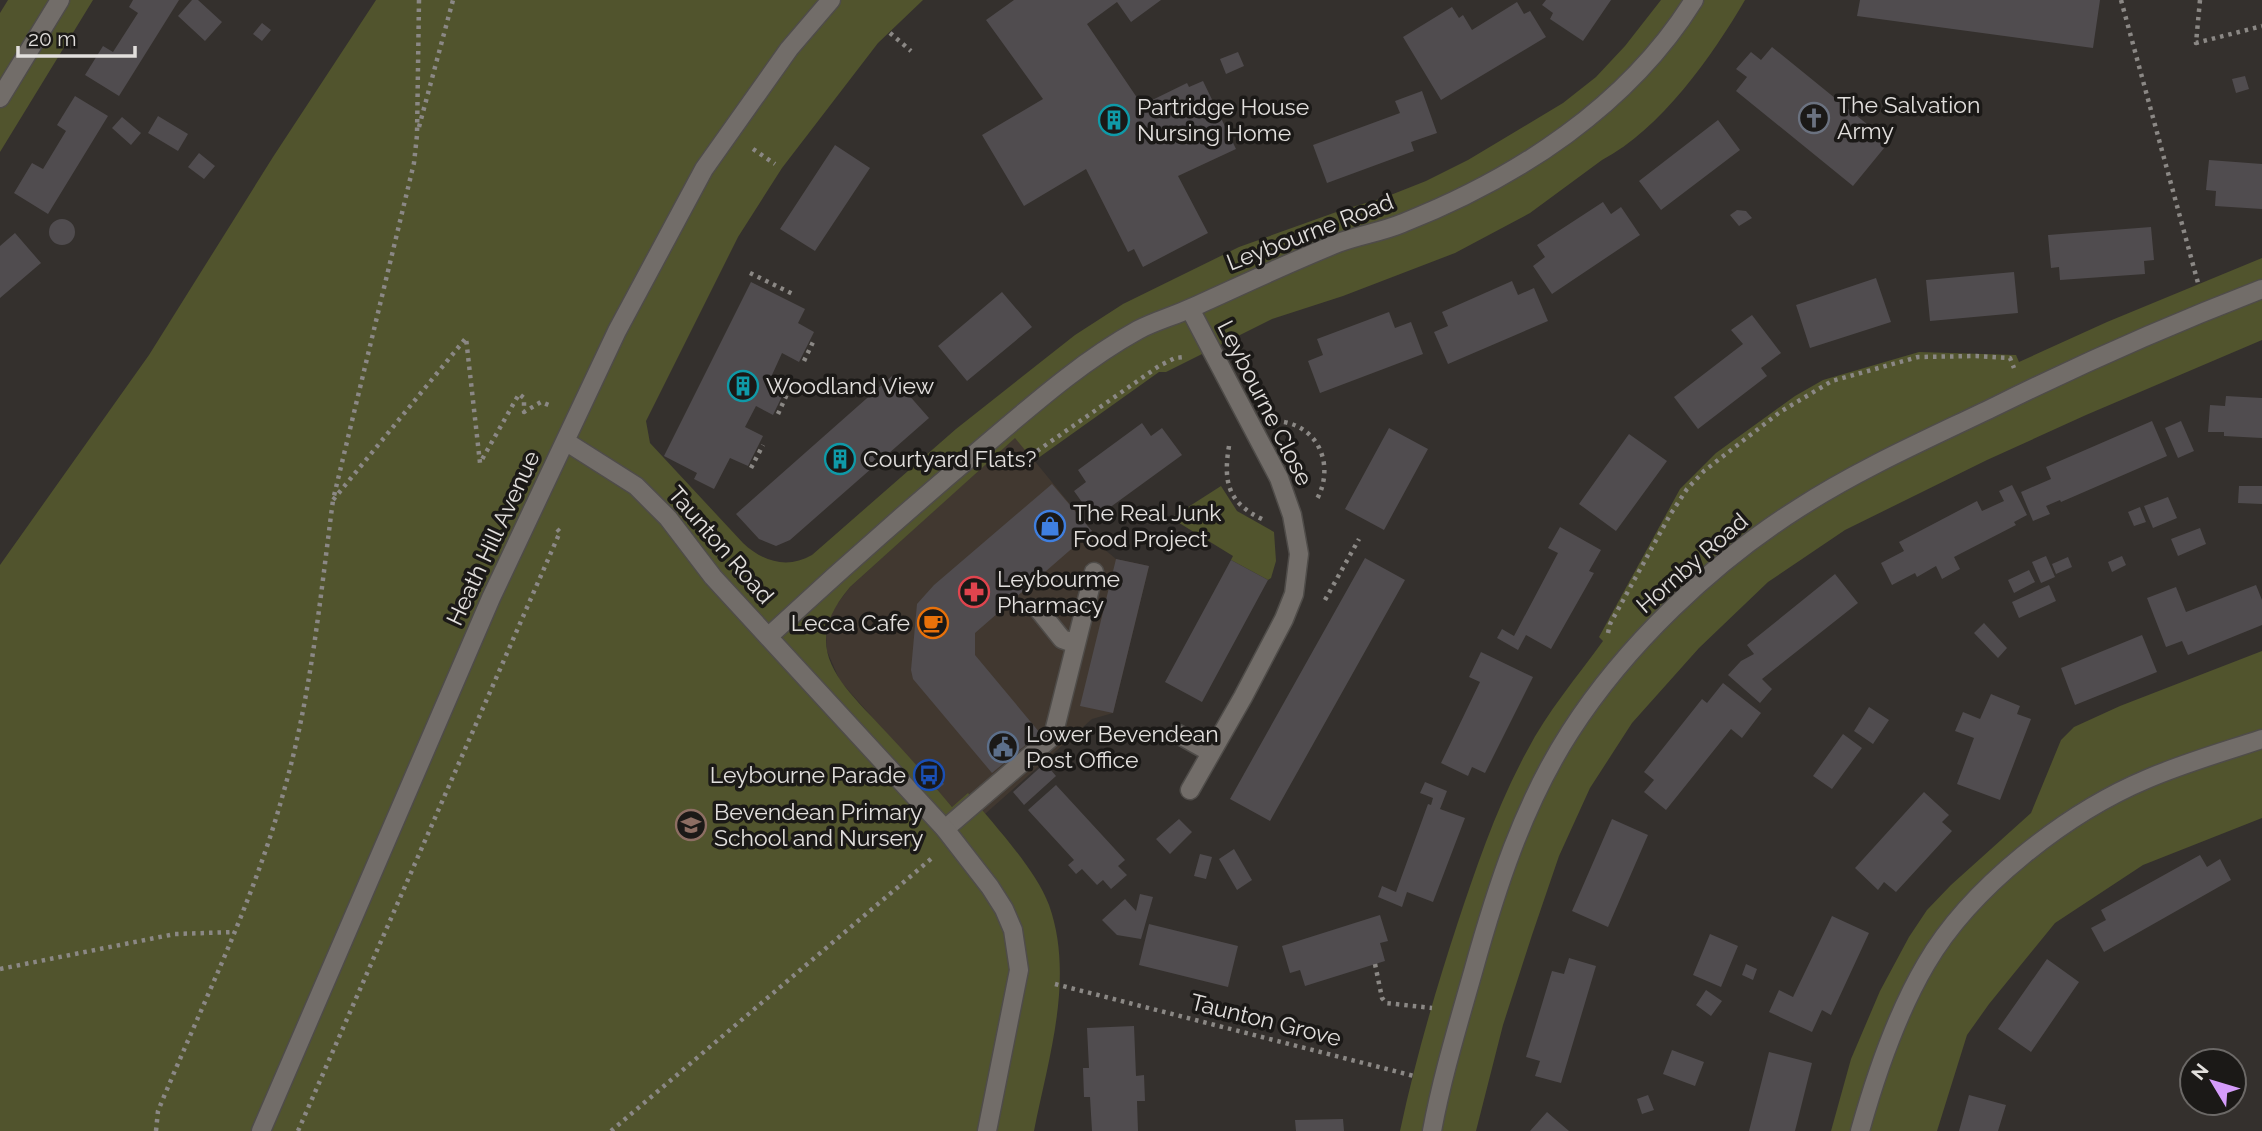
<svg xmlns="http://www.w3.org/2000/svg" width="2262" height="1131" font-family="Raleway,sans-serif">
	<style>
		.built { fill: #413830 }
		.green { fill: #51542d }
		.building { fill: #504c4f }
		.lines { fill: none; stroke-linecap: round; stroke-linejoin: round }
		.lane-casing { stroke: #4f4c49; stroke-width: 21 }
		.street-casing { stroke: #4f4c49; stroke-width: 21 }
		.path { stroke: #8b8885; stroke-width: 4.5; stroke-dasharray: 3.5 5; stroke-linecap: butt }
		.lane { stroke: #726d69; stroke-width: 18 }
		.street { stroke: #726d69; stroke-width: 18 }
		.labels { text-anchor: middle; stroke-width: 7; stroke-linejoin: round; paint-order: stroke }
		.poi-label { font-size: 23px; fill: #e2dfdd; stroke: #1b1917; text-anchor: start }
		.street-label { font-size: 23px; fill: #e2dfdd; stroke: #1b1917 }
	</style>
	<rect width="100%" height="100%" fill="#34302d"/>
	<path class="built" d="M1015 437 1092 531 1104 549 1116 559 1149 566 1113 713 1092 719 985 814 968 794 952 807 840 681 827 651 826 636 831 612 850 587Z"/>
	<path class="green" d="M8 0H93L0 152V13Z
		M376 0H923L878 43 782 168 738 237 646 421 650 443 743 543C763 562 788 569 812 555L956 429 1075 335 1123 304 1239 247 1342 210 1383 198 1426 181 1468 160 1563 103 1596 77 1625 46 1661 0H1745C1713 55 1660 130 1602 160L1530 213 1455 253 1343 296 1272 319 1166 372H1159L1034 461 1015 438 850 587C796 650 844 686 887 733 910 757 931 782 952 807L968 793C993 824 1035 868 1049 905 1075 978 1048 1059 1034 1131H0V565L149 355 273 157Z
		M2262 258V340L2086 415 1987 460 1845 530 1768 582 1699 648 1632 723 1590 788 1559 856 1532 935 1503 1025 1476 1131H1400C1415 1061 1435 992 1457 925 1477 865 1497 806 1527 751 1547 712 1577 677 1603 641L1599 637 1680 489 1716 453 1795 396 1823 380 1919 352 2016 355 2019 362 2107 322Z
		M1221 486 1237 511 1274 532 1276 561 1271 578 1268 580 1231 560 1233 556 1171 518Z
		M2262 651V818L2143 865 2055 923 1989 1004 1967 1035 1937 1131H1831L1851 1059 1880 991 1909 937 1927 910 1951 885 2031 813 2061 740 2074 727 2120 706Z"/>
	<path class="building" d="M133 0H179L119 96 85 75 103 46 113 52 138 13 129 7Z
		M192 0H198L222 22 205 41 178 16Z
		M1014 0H1161L1131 22 1117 2 1087 24 1142 105 1187 83 1189 87 1203 81 1236 149 1178 176 1208 233 1143 267 1134 249 1128 252 1086 169 1024 206 982 135 1043 99 986 20Z
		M1546 0H1611L1583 41 1550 19 1553 13 1542 5Z
		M1860 0H2100L2093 48 1857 16Z
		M1517 2 1524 14 1530 11 1546 37 1441 100 1403 37 1452 7 1459 18 1463 15 1472 30Z
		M262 23 271 30 262 41 253 34Z
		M1772 47 1889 142 1853 186 1736 91 1747 77 1736 69 1751 52 1761 60Z
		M1238 52 1244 66 1226 74 1220 59Z
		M2245 76 2249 89 2236 93 2232 79Z
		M1422 91 1437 133 1411 142 1414 151 1327 183 1313 145 1400 113 1395 101Z
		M75 96 108 116 48 214 14 193 32 163 43 169 66 131 57 125Z
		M158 116 188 134 178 151 148 133Z
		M122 117 141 133 131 145 112 128Z
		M1718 120 1740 150 1661 210 1639 181Z
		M835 145 870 168 815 251 780 229Z
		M199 153 215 166 204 179 188 167Z
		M2209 160 2262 164V209L2215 206 2216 191 2206 190Z
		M1603 202 1611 214 1621 207 1640 235 1552 294 1533 266 1545 257 1537 245Z
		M1737 210 1746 211 1752 218 1739 226 1730 215Z
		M49 232a13 13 0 1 1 26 0a13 13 0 1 1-26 0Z
		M2151 227 2154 260 2144 261 2145 274 2060 280 2059 267 2051 268 2048 235Z
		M15 233 41 263 0 298V246Z
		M2014 272 2018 313 1930 321 1926 280Z
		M1876 278 1891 322 1810 348 1796 305Z
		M1512 281 1518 295 1534 288 1548 321 1448 364 1434 332 1448 326 1442 312Z
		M751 282 805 309 798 323 814 332 799 362 782 353 772 375 788 384 773 415 756 406 745 427 763 436 748 466 730 458 714 489 694 479 697 473 664 456Z
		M1002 292 1032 327 967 381 938 346Z
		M1389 312 1395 328 1411 322 1423 354 1320 393 1308 361 1323 355 1317 339Z
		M1752 315 1781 353 1761 368 1767 376 1698 429 1674 397 1743 344 1731 330Z
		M892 376 929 418 790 540 776 546 759 539 736 514Z
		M2226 396 2262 398V438L2224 436V432H2208L2210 405 2225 406Z
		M2152 421 2167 456 2061 502 2060 500 2046 506 2050 514 2033 521 2021 492 2051 479 2046 467Z
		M2181 421 2194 451 2178 458 2165 428Z
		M1142 423 1151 436 1162 428 1182 455 1094 519 1074 491 1086 482 1078 470Z
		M1389 428 1428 449 1384 530 1345 509Z
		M1629 434 1667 461 1616 531 1579 504Z
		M1052 484 1092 531 975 633V655L1040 733 992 773 913 679 911 670 917 604 934 585Z
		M2012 485 2027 515 2014 522 2016 525 1954 557 1960 569 1942 579 1936 566 1917 577 1915 573 1892 585 1881 563 1904 551 1899 542 1977 501 1982 511 2004 501 1999 491Z
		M2239 486H2262V504L2238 503Z
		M2168 497 2177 518 2153 528 2144 506Z
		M2140 507 2146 522 2134 526 2128 512Z
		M1560 527 1601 550 1589 571 1594 573 1551 649 1526 635 1518 650 1497 638 1502 629 1514 636 1558 553 1548 548Z
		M2200 528 2206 544 2178 556 2171 539Z
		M2046 556 2055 577 2041 583 2032 562Z
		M2122 556 2126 565 2112 572 2108 562Z
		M2068 557 2072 567 2056 574 2052 564Z
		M1365 558 1405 580 1270 821 1230 799Z
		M1116 559 1149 566 1113 713 1080 706Z
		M1231 560 1268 580 1202 702 1165 682Z
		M2029 570 2035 582 2014 593 2008 580Z
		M1835 574 1858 603 1762 679 1772 689 1760 703 1728 675 1741 661 1754 654 1747 645Z
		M2049 585 2056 601 2019 618 2012 602Z
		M2256 585 2262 600V625L2188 655 2182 641 2166 647 2147 598 2176 587 2186 612Z
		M1984 623 2007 648 1998 658 1974 633Z
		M2142 635 2157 672 2075 705 2061 668Z
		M1481 652 1533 677 1485 773 1472 767 1468 776 1441 763 1480 682 1469 677Z
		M1723 683 1761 713 1742 738 1731 729 1666 810 1644 792 1654 780 1644 772 1702 699 1707 703Z
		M1991 694 2020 706 2017 714 2031 719 2000 800 1957 784 1974 738 1955 731 1963 712 1980 719Z
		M1869 707 1889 720 1873 744 1854 731Z
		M1843 734 1862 748 1832 789 1813 776Z
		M1045 763 1056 776 1024 805 1013 792Z
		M928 764 944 784 938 789 921 769Z
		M1425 782 1447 791 1440 809 1465 818 1433 902 1407 892 1402 907 1378 897 1382 886 1396 892 1428 804 1431 805 1433 798 1420 793Z
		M1056 785 1125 860 1118 866 1127 875 1111 889 1103 880 1097 885 1082 869 1076 874 1068 865 1074 860 1028 810Z
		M1924 792 1949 815 1942 822 1952 831 1896 892 1884 882 1878 890 1855 868Z
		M1179 819 1192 832 1170 854 1156 839Z
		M1612 819 1648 835 1608 927 1572 911Z
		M1234 849 1252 880 1237 890 1219 859Z
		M1200 854 1212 857 1206 879 1194 876Z
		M2200 855 2207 867 2220 859 2231 880 2104 952 2091 928 2106 920 2101 910Z
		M1140 894 1153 897 1141 939 1117 935 1102 920 1125 899 1136 911Z
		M1380 915 1388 941 1380 943 1385 961 1305 986 1300 970 1290 973 1282 946Z
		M1832 916 1869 933 1831 1015 1822 1010 1812 1032 1769 1012 1779 990 1793 997Z
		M1149 924 1238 946 1228 987 1139 965Z
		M1710 934 1738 946 1721 987 1693 975Z
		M1569 958 1596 966 1561 1083 1535 1076 1540 1061 1526 1057 1552 971 1564 974Z
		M2047 959 2079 982 2031 1052 1998 1029Z
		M1746 964 1757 969 1753 980 1742 975Z
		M1706 990 1722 1001 1711 1016 1696 1005Z
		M1134 1026 1136 1076 1144 1075 1145 1101H1137L1138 1131H1092L1090 1097H1084L1083 1068H1089L1087 1028Z
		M1672 1050 1704 1062 1695 1086 1663 1074Z
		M1769 1052 1812 1063 1795 1131H1749Z
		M1648 1095 1654 1110 1642 1114 1637 1099Z
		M1969 1095 2006 1105 1998 1131H1959Z
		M1547 1112 1555 1119 1569 1131H1530Z
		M1343 1119 1344 1131H1296L1295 1120Z"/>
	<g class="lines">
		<g class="lane-casing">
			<path id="lane" d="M1038 609 1062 639 1076 644
				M945 829 1053 736 1094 572"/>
		</g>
		<g class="street-casing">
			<path id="street" d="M0 98 60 0
				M1190 309 1279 478 1292 515 1299 554 1294 594 1284 619 1243 697 1190 790
				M565 441 636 486 668 518 713 577 945 829 990 887 1004 909 1013 930 1019 970 987 1131
				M768 637C837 573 907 511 978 451 1029 408 1080 362 1138 330 1155 321 1174 316 1191 308 1240 286 1288 263 1338 243 1359 235 1382 232 1403 223 1517 178 1628 106 1694 0
				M1178 734 1210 752
				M261 1131 491 598 617 331 704 169 789 49 831 0
				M1432 1131C1442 1077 1458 1025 1473 972 1496 889 1523 805 1570 732 1625 646 1712 563 1799 508 1861 468 1930 438 1996 406 2083 363 2171 324 2262 289
				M1860 1131C1876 1074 1896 1015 1926 964 1970 888 2066 813 2147 779 2184 763 2223 752 2262 739"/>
		</g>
		<path class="path" d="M419 0 417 135 414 163 333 500 466 338 480 463 519 394 524 398V412L541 402 551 406
			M2121 0 2198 283
			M2200 0 2196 43 2262 26
			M890 33 911 51
			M419 127 453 0
			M753 149 775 164
			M750 273 793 294
			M804 361 813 342
			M778 414 787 394
			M1284 422C1321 429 1334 468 1317 499
			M1229 446C1223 482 1228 503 1262 519
			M1030 456 1159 366 1175 358 1184 357
			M751 468 763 445
			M1325 600 1359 539
			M1608 633 1610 624 1670 515 1687 489 1704 471 1780 412 1832 381 1918 357 1976 356 2010 358 2014 368
			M1375 964 1382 998 1386 1003 1432 1008
			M0 969 175 934 234 932
			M1055 984 1414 1076
			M156 1131 158 1111C201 1006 253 904 283 794 311 698 320 599 333 500
			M298 1131 560 532 556 528
			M611 1131 932 858"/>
		<use href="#lane" class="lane"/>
		<use href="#street" class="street"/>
	</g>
	<defs>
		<g id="church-ring" transform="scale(1.575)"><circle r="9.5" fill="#1b1917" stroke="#6b7280" stroke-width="1.5"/><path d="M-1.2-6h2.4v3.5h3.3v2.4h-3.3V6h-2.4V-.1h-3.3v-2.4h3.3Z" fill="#6b7280"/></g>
		<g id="building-ring" transform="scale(1.575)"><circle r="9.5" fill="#1b1917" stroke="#0f9aa8" stroke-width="1.5"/><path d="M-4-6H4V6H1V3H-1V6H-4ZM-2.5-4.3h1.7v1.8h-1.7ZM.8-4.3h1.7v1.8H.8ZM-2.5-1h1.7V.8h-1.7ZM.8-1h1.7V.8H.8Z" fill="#0f9aa8"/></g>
		<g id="shop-ring" transform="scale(1.575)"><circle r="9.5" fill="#1b1917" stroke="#3f7fe0" stroke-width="1.5"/><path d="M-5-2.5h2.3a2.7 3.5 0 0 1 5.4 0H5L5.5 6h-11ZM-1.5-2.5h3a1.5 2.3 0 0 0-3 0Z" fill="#3f7fe0"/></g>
		<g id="pharmacy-ring" transform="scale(1.575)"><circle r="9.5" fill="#1b1917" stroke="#e0444e" stroke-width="1.5"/><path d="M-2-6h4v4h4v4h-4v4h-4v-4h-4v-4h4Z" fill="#e0444e"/></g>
		<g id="cafe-ring" transform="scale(1.575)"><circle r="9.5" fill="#1b1917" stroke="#e8710a" stroke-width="1.5"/><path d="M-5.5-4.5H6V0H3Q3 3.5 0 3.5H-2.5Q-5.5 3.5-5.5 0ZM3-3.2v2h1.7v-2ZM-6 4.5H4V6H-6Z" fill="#e8710a"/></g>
		<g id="civic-ring" transform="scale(1.575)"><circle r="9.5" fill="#1b1917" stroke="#5c6f8a" stroke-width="1.5"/><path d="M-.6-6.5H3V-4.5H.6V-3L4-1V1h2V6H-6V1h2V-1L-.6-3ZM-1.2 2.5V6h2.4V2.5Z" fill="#5c6f8a"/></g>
		<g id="bus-ring" transform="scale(1.575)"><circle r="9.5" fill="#1b1917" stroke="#1a4fb4" stroke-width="1.5"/><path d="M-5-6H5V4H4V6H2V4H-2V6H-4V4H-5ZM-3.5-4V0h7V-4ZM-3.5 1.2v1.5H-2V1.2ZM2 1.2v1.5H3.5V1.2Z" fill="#1a4fb4"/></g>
		<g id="school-ring" transform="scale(1.575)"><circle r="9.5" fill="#1b1917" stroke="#8d6e63" stroke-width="1.5"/><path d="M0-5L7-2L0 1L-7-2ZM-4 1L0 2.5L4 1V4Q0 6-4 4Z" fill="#8d6e63"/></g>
	</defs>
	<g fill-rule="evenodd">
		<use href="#church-ring" x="1814" y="118"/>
		<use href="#building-ring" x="1114" y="120"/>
		<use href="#building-ring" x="743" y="386"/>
		<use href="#building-ring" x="840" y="459"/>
		<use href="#shop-ring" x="1050" y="526"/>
		<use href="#pharmacy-ring" x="974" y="592"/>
		<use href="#cafe-ring" x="933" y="623"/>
		<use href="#civic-ring" x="1003" y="747"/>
		<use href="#bus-ring" x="929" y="775"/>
		<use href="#school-ring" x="691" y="825"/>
	</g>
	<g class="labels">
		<g class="poi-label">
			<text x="1837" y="113">The Salvation<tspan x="1837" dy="26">Army</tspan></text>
			<text x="1137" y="115">Partridge House<tspan x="1137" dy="26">Nursing Home</tspan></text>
			<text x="766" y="394">Woodland View</text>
			<text x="863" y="467">Courtyard Flats?</text>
			<text x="1073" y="521">The Real Junk<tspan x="1073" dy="26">Food Project</tspan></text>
			<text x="997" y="587">Leybourme<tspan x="997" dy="26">Pharmacy</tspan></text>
			<text x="910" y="631" text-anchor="end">Lecca Cafe</text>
			<text x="1026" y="742">Lower Bevendean<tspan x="1026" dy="26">Post Office</tspan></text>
			<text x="906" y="783" text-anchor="end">Leybourne Parade</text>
			<text x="714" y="820">Bevendean Primary<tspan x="714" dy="26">School and Nursery</tspan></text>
		</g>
		<g class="street-label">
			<text transform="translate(1310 232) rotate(-21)" y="8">Leybourne Road</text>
			<text transform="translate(1265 403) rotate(63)" y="8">Leybourne Close</text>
			<text transform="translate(493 538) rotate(-65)" y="8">Heath Hill Avenue</text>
			<text transform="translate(721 545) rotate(49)" y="8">Taunton Road</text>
			<text transform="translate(1692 563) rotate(-41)" y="8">Hornby Road</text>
			<text transform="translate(1266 1020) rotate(14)" y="8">Taunton Grove</text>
		</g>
	</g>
	<g transform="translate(2213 1082) rotate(308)"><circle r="33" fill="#1b1917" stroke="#6b6866" stroke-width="2"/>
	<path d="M0-5L12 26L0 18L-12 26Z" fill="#d59cfb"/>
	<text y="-10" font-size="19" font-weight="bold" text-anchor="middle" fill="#e2dfdd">N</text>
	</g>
	<path d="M18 46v10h117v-10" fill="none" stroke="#e2dfdd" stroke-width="3.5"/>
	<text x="28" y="46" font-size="21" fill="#e2dfdd" stroke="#1b1917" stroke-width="5" paint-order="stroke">20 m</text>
</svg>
